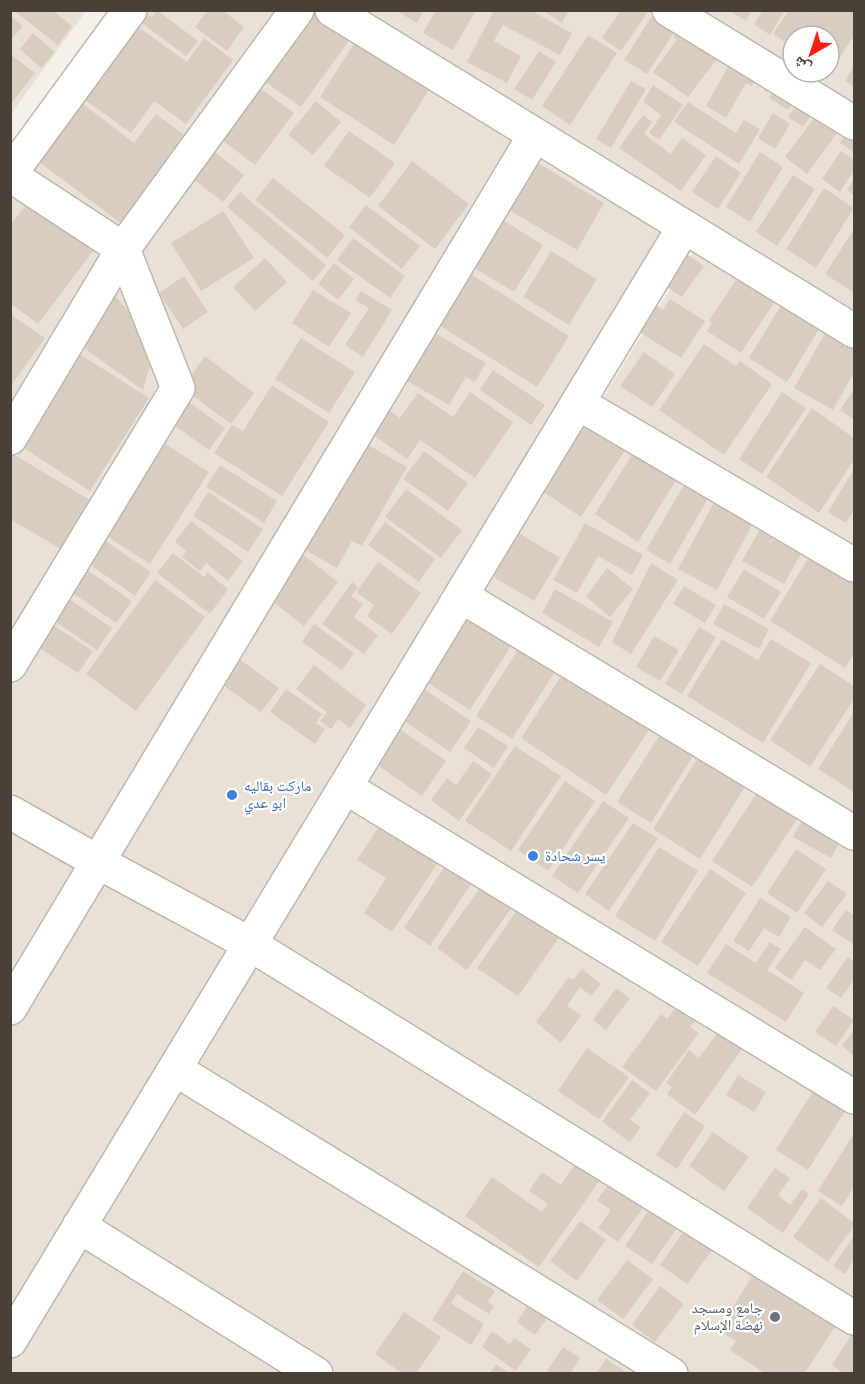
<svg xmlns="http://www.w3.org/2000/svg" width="865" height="1384" font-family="'Titillium Web','Noto Naskh Arabic',sans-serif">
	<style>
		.residential { fill: #e9e1d6; fill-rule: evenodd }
		.building { fill: #dacdc0 }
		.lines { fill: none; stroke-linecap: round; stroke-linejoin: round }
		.street-casing { stroke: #c1b6ab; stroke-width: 36 }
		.street { stroke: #fff; stroke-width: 33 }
		.shop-dot { fill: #3f7fe0; stroke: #fff; stroke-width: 2 }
		.worship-dot { fill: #6b7280; stroke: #fff; stroke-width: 2 }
		.labels { text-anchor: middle; stroke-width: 4.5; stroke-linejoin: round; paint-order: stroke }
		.shop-label { font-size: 15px; fill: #366cbe; stroke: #fff; text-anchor: start }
		.worship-label { font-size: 15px; fill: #5b616d; stroke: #fff; text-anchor: end }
	</style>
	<rect width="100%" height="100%" fill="#f5f0e9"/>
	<path class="residential" d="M11 11H86L11 114Z
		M146 11H298L663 230 11 1310V202Z
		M364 11H854V314ZM793 36H829V72H793Z
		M695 250 854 346V1373L11 1374 10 1343Z"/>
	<path class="building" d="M13 10H52L72 26 58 45Z
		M143 10 152 17 157 10 198 41 186 56 131 15Z
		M208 10H222L244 27 227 51 195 27Z
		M305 10H320L353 35 301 107 258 77Z
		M395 10H424L417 23Z
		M436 10H476L453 50 423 33Z
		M494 10H530L572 33 560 55 503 25 494 41 521 56 507 83 467 62Z
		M542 10H569L562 23Z
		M621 10H649L621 51 602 38Z
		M728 10H752L746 21Z
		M763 10H785L770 35 754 24Z
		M789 10H811L815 13 817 10H854V36L830 72 829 36H793V47L773 34Z
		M653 14 676 29 647 74 624 60Z
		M10 16 23 26 10 41Z
		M130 21 187 62 204 38 233 60 186 124 154 101 131 133 77 94Z
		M682 26 720 55 688 97 653 72 677 40 673 38Z
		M33 33 55 52 41 68 20 49Z
		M588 35 617 53 570 125 542 106Z
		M358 37 432 85 394 145 320 97Z
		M539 51 556 62 532 100 514 89Z
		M10 54 35 73 10 105Z
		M733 58 759 73 752 86 746 83 726 118 706 106Z
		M854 65V87L845 81Z
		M631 81 646 89 611 148 596 139Z
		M252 82 294 113 255 165 214 134Z
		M779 82 799 95 788 110 769 98Z
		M653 85 683 105 659 140 649 133 661 115 643 102Z
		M803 95 818 106 803 127 788 117Z
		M74 97 134 143 156 114 188 138 123 225 30 155Z
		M316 101 341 122 313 155 288 135Z
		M688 102 736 133 744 120 760 129 739 164 674 122Z
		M821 109 843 125 807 174 785 157Z
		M773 113 790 124 775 149 758 138Z
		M643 115 652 122 644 134 671 154 682 138 706 155 681 191 619 148Z
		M852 125 854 127V152L840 143Z
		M349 131 395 163 370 198 324 166Z
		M206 145 244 175 223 202 184 172Z
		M841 151 854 160V170L840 192 822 179Z
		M760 152 783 167 750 222 726 207Z
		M716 156 741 173 718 209 692 192Z
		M412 161 469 204 435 249 378 206Z
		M535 161 604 203 577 250 507 209Z
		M793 175 815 189 777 246 756 232Z
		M273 178 345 235 327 258 255 200Z
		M854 179V195L847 190Z
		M824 188 854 208 816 268 786 249Z
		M240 192 326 265 313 281 227 207Z
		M34 194 99 243 38 324 10 303V226Z
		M366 205 420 246 402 269 349 227Z
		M223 211 254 258 201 291 171 243Z
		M495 215 543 245 514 292 466 263Z
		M854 229V293L825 274Z
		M353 238 405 276 390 298 337 260Z
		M678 248 704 266 682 297 656 280Z
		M551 251 597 279 569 325 523 297Z
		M265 258 287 282 255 311 233 287Z
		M334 263 354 279 338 300 318 284Z
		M744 268 781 292 741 353 707 331 712 323 709 320Z
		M469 273 569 336 537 387 437 324Z
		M184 276 208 312 183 329 159 293Z
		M313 290 351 313 329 347 292 323Z
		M361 291 392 310 363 357 345 345 369 308 355 300Z
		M115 295 156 346 143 390 78 344Z
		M786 297 824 321 787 382 749 358Z
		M670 299 705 321 681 358 631 327 648 300 663 310Z
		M10 314 45 338 10 387Z
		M831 323 854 336V372L833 410 794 388Z
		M428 329 486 363 475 382 466 377 449 405 400 377Z
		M301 338 355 372 329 413 275 379Z
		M704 344 736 366 740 361 772 384 724 455 659 410Z
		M644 352 675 374 652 407 620 386Z
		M78 353 149 398 90 491 19 445Z
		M205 356 254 393 231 424 182 388Z
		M493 370 545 405 531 425 480 390Z
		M272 385 329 422 282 496 214 453 232 425 243 431Z
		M854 389V420L840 410Z
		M470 392 513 422 475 478 420 440 407 459 366 430 383 406 400 418 418 393 453 417Z
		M782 392 806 408 762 474 739 459Z
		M182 397 225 428 209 450 165 419Z
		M812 408 854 438V460L819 513 766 477Z
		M580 414 628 446 581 517 533 485Z
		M159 440 209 472 150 564 100 532Z
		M361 441 407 467 362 546 352 541 337 568 300 547Z
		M636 448 679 475 638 542 595 514Z
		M424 451 468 483 448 511 403 479Z
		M13 454 90 500 61 549 10 519V458Z
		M220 465 277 501 264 523 206 487Z
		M854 469V510L846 523 828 512Z
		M685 483 709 497 670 564 646 550Z
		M406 489 462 530 441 558 385 517Z
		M208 492 263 529 248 552 193 516Z
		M717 497 756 518 717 590 678 569Z
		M191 521 243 561 228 581 206 563 200 571 182 557 186 551 175 542Z
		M385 522 435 559 419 582 368 545Z
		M585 523 643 555 632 575 598 556 577 593 553 580Z
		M763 524 805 547 784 584 742 561Z
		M509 527 560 558 534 601 482 570Z
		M95 534 151 572 135 596 79 557Z
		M173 553 204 577 207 572 228 589 210 614 157 573Z
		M302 554 338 582 304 626 268 598Z
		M810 555 854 583V653L845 668 770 621Z
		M378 562 421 593 392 634 367 616 374 605 356 592Z
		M651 563 678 580 631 654 612 642Z
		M80 565 132 601 116 623 64 587Z
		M607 568 633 589 610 617 586 597Z
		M744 569 781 592 764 619 727 597Z
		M155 580 205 617 136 711 86 674Z
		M352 582 358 587 351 596 363 604 354 617 378 635 364 654 322 624Z
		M684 586 716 605 705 623 673 604Z
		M555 589 613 622 599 647 542 613Z
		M65 596 112 628 97 650 50 618Z
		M724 604 769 629 759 649 713 624Z
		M460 608 513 643 470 710 417 676Z
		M48 622 93 651 78 673 33 644Z
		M314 624 354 653 342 670 302 642Z
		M699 627 716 637 682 694 665 684Z
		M654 636 679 650 660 681 636 667Z
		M722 639 758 660 771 639 811 663 763 743 687 696Z
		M522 643 558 667 512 739 476 716Z
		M232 654 279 688 261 712 214 679Z
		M820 664 854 686V699L810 767 770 740Z
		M314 665 366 705 350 728 338 719 331 729 320 721 327 712 296 689Z
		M565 670 651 727 606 795 521 738Z
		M415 683 471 721 450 752 394 714Z
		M286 689 322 714 316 723 325 729 315 744 270 712Z
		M854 712V792L818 769Z
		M391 723 446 761 422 796 367 758Z
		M478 727 508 746 494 768 464 748Z
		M663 730 696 751 651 823 617 802Z
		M515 746 561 776 511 851 465 821Z
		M701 753 748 782 700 859 653 829Z
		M473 761 492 774 459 821 431 800 447 778 456 785Z
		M565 781 595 801 548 871 518 850Z
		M759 790 799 816 752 887 712 861Z
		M603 801 629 818 578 893 552 876Z
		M804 817 842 838 831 858 793 837Z
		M383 820 441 858 392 932 364 913 386 878 357 860Z
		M633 823 658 838 609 911 585 894Z
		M659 847 698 871 655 941 615 916Z
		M796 849 826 869 797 913 767 893Z
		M451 857 477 875 430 946 404 928Z
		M710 869 746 893 698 966 661 942Z
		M485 881 515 903 467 970 437 948Z
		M828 881 847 894 822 927 804 913Z
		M760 898 791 917 779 937 764 928 749 951 733 941Z
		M522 903 563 932 518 996 477 968Z
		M846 910 854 916V945L832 930Z
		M805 927 836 949 820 970 805 960 791 980 775 968Z
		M770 942 781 949 767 970 804 993 786 1022 707 973 726 944 756 963Z
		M848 957 854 962V982L853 981 841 998 826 988Z
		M582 969 601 984 591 996 580 987 567 1006 581 1015 561 1043 536 1022 569 977 573 980Z
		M616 988 630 998 606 1030 593 1020Z
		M677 1006 696 1020 690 1027 699 1033 656 1091 622 1067 661 1014 667 1019Z
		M833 1006 854 1020 836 1046 815 1032Z
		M854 1030V1056L842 1046Z
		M718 1032 742 1049 695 1115 667 1094 672 1087 666 1083 689 1050 699 1058Z
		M587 1048 629 1077 599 1119 558 1091Z
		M738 1075 766 1092 754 1112 726 1095Z
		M632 1080 650 1093 630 1120 641 1127 630 1142 602 1122Z
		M818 1083 850 1103 808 1170 776 1150Z
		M684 1112 705 1126 677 1169 656 1155Z
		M713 1132 749 1157 724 1191 689 1166Z
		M854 1133V1187L842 1206 818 1191Z
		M580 1157 604 1174 539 1267 465 1216 492 1177 542 1212 548 1204 529 1191 542 1172 561 1185Z
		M775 1168 790 1178 778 1195 790 1205 802 1189 809 1194 783 1233 747 1208Z
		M612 1180 646 1204 618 1242 598 1228 611 1210 597 1200Z
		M821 1198 854 1223V1226L828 1262 793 1237Z
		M652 1205 680 1224 652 1264 625 1246Z
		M580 1221 606 1240 577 1281 550 1261Z
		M687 1226 715 1246 687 1284 660 1265Z
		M854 1236V1259L845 1274 833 1266Z
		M627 1260 653 1279 623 1319 597 1300Z
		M757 1269 838 1322 804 1374H766L730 1350 736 1341 718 1330Z
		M463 1271 495 1291 488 1302 494 1306 489 1314 457 1294 451 1303 484 1324 471 1345 432 1320Z
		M660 1286 684 1304 655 1342 632 1325Z
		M531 1301 550 1314 535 1335 517 1322Z
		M404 1312 441 1337 416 1374H403L375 1354Z
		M492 1331 510 1344 514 1338 531 1349 516 1371 482 1347Z
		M854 1331V1374H845L832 1365Z
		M563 1347 580 1358 570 1374H545Z
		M606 1359 629 1374H596Z
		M496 1364 510 1374H489Z"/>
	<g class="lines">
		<g class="street-casing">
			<path id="street" d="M332 10 854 331
				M669 10 854 123
				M10 174 130 10
				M10 175 123 249 178 388 10 665
				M578 403 854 565
				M10 438 123 249 297 10
				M461 596 854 833
				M345 787 854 1097
				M10 812 98 862 250 944 854 1318
				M10 1008 535 135
				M175 1069 671 1374
				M79 1226 316 1374
				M10 1341 684 227"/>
		</g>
		<use href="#street" class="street"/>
	</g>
	<g class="shop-dot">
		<circle cx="232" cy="795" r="6"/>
		<circle cx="533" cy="856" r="6"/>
	</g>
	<circle class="worship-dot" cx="775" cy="1317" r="6"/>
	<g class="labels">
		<g class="shop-label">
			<text x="244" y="791">ماركت بقاليه<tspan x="244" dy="17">ابو عدي</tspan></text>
			<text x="545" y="861">يسر شحادة</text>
		</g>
		<g class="worship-label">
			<text x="763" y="1313">جامع ومسجد<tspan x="763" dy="17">نهضة الإسلام</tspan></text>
		</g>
	</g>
	<rect width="865" height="1384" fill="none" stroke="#494037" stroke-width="24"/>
	<g transform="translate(811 54) rotate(219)"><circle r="28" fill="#ffffff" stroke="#b6b3af" stroke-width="1.5"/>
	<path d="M0-4.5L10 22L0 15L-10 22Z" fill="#ff1d15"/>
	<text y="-9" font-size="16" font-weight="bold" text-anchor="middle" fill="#494037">ش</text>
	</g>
</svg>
